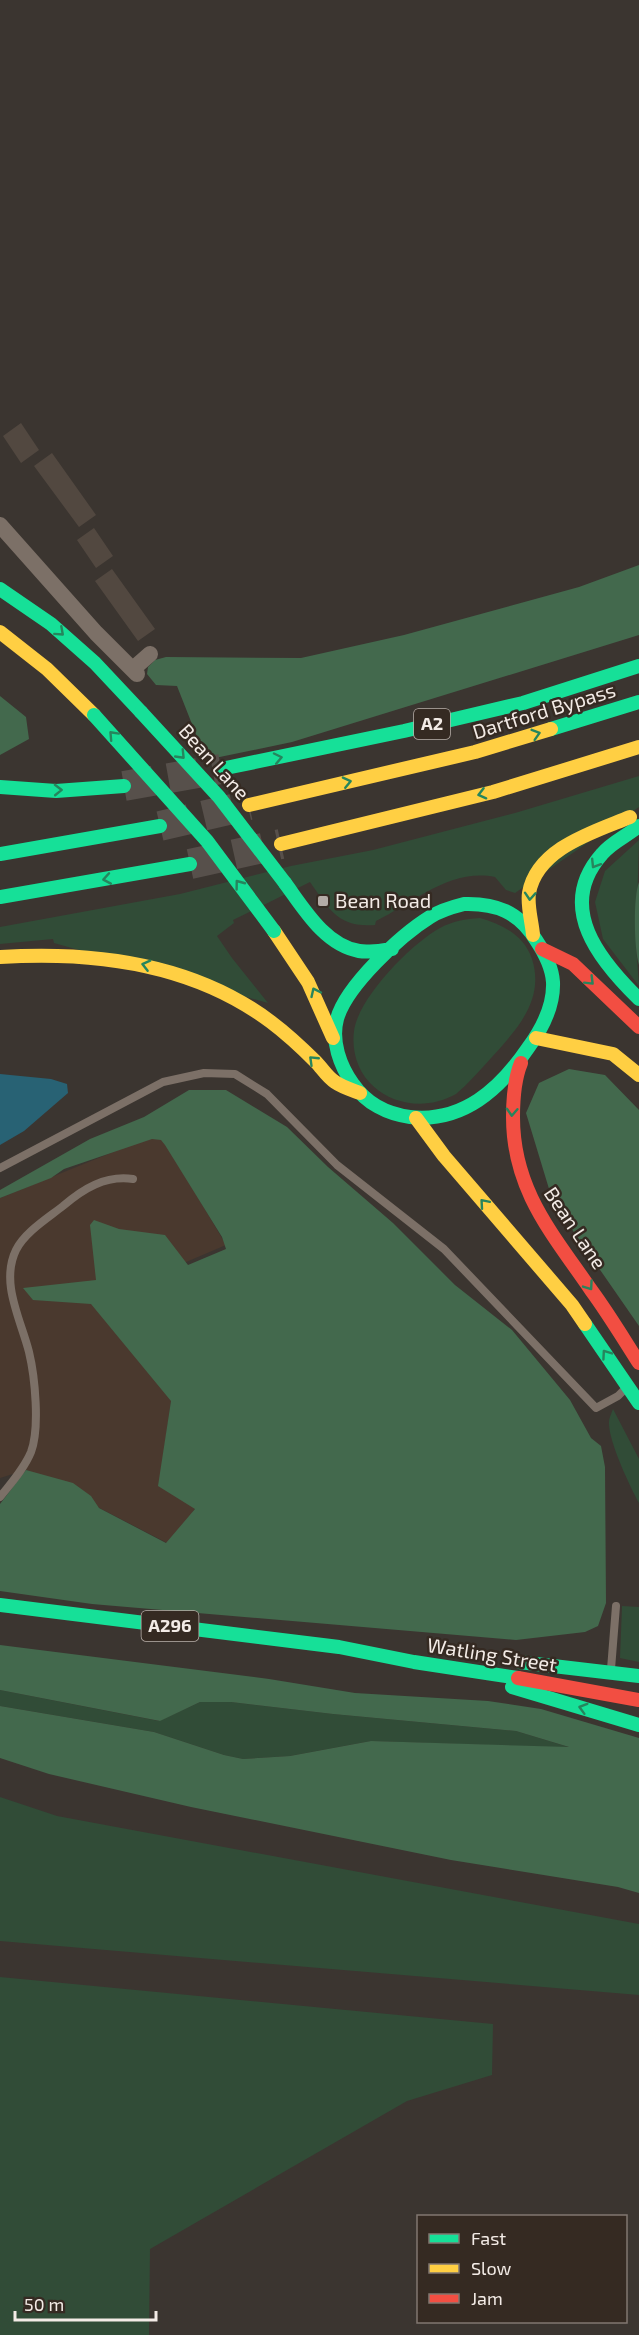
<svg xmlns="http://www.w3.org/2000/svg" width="639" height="2335" font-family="'Exo 2',sans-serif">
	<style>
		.built { fill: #4a392e }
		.green { fill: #314c37 }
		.forest { fill: #43694d }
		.water { fill: #286274 }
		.building { fill: #524840 }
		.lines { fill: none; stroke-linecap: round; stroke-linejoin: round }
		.highway-tunnel { stroke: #57504b; stroke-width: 30; stroke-dasharray: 30 15; stroke-linecap: butt }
		.lane { stroke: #7c7067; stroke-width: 8 }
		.street { stroke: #7c7067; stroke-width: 16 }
		.fast { stroke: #16e098; stroke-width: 14 }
		.slow { stroke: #ffcf43; stroke-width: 14 }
		.jam { stroke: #f24e42; stroke-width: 14 }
		.fast-bridge { stroke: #16e098; stroke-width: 14 }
		.oneway { stroke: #26855d }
		.poi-dot { fill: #b3aba6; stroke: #352a22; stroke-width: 2 }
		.labels { text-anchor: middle; stroke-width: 5; stroke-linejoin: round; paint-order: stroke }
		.shield { fill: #352a22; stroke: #bab1ab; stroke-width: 1.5 }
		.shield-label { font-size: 18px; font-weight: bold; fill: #f3ebe6 }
		.street-label { font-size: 20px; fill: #f3ebe6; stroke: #352a22 }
		.poi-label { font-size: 20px; fill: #f3ebe6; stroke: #352a22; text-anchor: start }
	</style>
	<rect width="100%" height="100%" fill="#3b3530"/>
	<path class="built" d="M160 1133 226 1245 144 1280 171 1401 159 1486 195 1508 173 1546 26 1470 0 1478V1198Z"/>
	<path class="green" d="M639 776V807L515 893 506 890 495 877C450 868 413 903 376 921L375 925C338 928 329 909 310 882L233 920 234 923 217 936 232 958 268 1003 54 943 53 939 0 944V927L180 894 291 866 373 850 515 813Z
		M639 840 636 944 639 986 603 939 595 902 605 871Z
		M480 918C503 925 524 935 532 959 545 1000 517 1029 492 1057 480 1070 469 1083 456 1094 408 1121 347 1089 354 1031 358 998 412 943 440 928 453 921 465 919 480 918Z
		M613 1409 639 1459V1503C630 1487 608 1440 609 1422 609 1418 612 1412 613 1409Z
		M622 1606 639 1607V1662L620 1658Z
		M0 1690 159 1721 200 1702H231L333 1714 516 1731 572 1748 371 1741 290 1756 243 1759 224 1755 154 1732 0 1706Z
		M0 1797 57 1816 639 1924V1995L0 1941Z
		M0 1977 493 2024 492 2075 407 2101 150 2249 149 2335H0Z"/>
	<path class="forest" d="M639 565V635L292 742 210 759 203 752 177 686 156 685 147 674 148 667 155 660 166 657 301 658 404 635 579 587Z
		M0 696 26 717 29 739 0 755Z
		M639 882V965C634 949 633 898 639 882Z
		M569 1069 605 1075 639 1110V1326L553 1202 526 1113 539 1083Z
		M189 1090H226L287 1127 328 1167 393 1223 455 1285 512 1330 570 1400 591 1438 601 1446 605 1467 606 1603 598 1626 585 1632 516 1640 92 1604 0 1591V1504L26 1470 73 1483 91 1496 99 1508 166 1543 195 1509 158 1486 171 1401 91 1304 33 1300 23 1288 96 1280 90 1225 94 1220 119 1229 165 1235 188 1265 226 1249 222 1237 165 1145 161 1140 152 1139 64 1169 51 1178 0 1198V1190L90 1139 144 1117Z
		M0 1645 269 1679 355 1693 488 1701 541 1709 639 1738V1893L618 1887 451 1860 191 1807 49 1774 0 1758V1706L154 1732 224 1755 243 1759 290 1756 371 1741 569 1747 516 1731 333 1714 231 1702H200L160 1721 0 1690Z"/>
	<path class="water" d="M0 1074 51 1079 67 1084 68 1093 24 1131 0 1145Z"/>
	<path class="building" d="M21 423 39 450 21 463 3 436Z
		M52 453 96 515 79 527 34 466Z
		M94 528 113 556 96 568 77 540Z
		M112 569 155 629 138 641 95 581Z"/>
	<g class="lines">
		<path class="highway-tunnel" d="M124 786 221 769
			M160 826 249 805
			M190 864 281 844"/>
		<path class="lane" d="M0 1168 163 1082 204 1073 235 1074 267 1094 337 1165 444 1249 596 1408 618 1396 627 1387
			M0 1497C11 1483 24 1469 31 1452 40 1428 35 1377 29 1352 21 1320 0 1283 16 1250 25 1232 48 1218 63 1206 83 1189 105 1175 133 1179
			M611 1669 616 1606"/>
		<path class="street" d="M0 525 96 633 137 674
			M133 669 150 654"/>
		<path class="fast" d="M0 589 51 624 95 663 141 712
			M551 729 639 702
			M221 769 404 731 523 703 639 666
			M0 787 56 791 124 786
			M639 826C627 836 612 842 602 854 555 907 600 961 639 999
			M0 854 160 826
			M285 883C304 909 325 945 359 951 370 953 382 950 392 949
			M0 897 190 864
			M464 904C496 903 519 912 536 940 544 952 552 966 553 982 554 1006 542 1029 528 1048 500 1089 463 1123 410 1117 387 1114 366 1103 353 1084 340 1066 331 1041 337 1019 346 986 401 935 430 917 441 910 452 907 464 904Z
			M585 1324 639 1403
			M0 1605 339 1647 414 1662 518 1678
			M519 1662 639 1676
			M512 1687 639 1725"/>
		<path class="slow" d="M0 632 47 669 94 715
			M249 805 475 752 551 729
			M281 844 493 792 639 747
			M274 931 308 982 333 1038
			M533 935C532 922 527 906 529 893 537 848 594 832 630 817
			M0 957C95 951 193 963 271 1022 287 1034 302 1048 316 1062 322 1068 327 1077 335 1082 342 1087 352 1090 360 1093
			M536 1038 613 1054 639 1075
			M416 1118 444 1156 572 1305 585 1324"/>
		<path class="jam" d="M542 949 573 964 639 1027
			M521 1063C514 1080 513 1099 513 1117 513 1190 552 1233 591 1290 608 1313 623 1338 639 1363
			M518 1678 639 1700"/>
		<path class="fast-bridge" d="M141 712 219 797 285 883
			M94 715 207 841 274 931"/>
	</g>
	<defs><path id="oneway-chevron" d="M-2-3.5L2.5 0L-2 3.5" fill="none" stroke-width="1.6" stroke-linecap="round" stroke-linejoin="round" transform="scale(1.5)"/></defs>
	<g class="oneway">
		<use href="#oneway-chevron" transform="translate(60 632) rotate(42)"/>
		<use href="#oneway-chevron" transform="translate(536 734) rotate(-17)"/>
		<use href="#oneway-chevron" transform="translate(113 735) rotate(-133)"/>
		<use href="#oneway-chevron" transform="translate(181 755) rotate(46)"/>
		<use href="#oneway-chevron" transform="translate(278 758) rotate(-12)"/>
		<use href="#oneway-chevron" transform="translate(347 782) rotate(-13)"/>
		<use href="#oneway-chevron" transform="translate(58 790) rotate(-1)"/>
		<use href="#oneway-chevron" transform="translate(482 794) rotate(166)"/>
		<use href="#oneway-chevron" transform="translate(595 864) rotate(122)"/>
		<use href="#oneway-chevron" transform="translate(107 879) rotate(170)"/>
		<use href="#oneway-chevron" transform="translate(239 884) rotate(-127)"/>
		<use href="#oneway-chevron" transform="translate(530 896) rotate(94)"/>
		<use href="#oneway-chevron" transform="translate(146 965) rotate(-166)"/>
		<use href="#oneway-chevron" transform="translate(590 981) rotate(45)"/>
		<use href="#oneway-chevron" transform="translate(315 992) rotate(-115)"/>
		<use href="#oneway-chevron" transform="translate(313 1060) rotate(-136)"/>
		<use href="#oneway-chevron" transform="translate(512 1112) rotate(93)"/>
		<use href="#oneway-chevron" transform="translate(484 1203) rotate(-131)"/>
		<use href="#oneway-chevron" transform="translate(589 1286) rotate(55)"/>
		<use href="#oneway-chevron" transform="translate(606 1354) rotate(-125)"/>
		<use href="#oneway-chevron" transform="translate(583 1708) rotate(-164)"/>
	</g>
	<rect class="poi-dot" x="317" y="895" width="12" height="12" rx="3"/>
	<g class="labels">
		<g class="shield">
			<rect x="414" y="709" width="36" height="30" rx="4.5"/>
			<rect x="141.5" y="1611" width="57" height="30" rx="4.5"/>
		</g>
		<g class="shield-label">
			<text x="432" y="730">A2</text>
			<text x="170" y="1632">A296</text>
		</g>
		<g class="street-label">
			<text transform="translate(544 711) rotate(-17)" y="7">Dartford Bypass</text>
			<text transform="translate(214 762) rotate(48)" y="7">Bean Lane</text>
			<text transform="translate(575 1228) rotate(56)" y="7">Bean Lane</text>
			<text transform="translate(492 1655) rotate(9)" y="7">Watling Street</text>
		</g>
		<g class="poi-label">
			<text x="335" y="908">Bean Road</text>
		</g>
	</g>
	<rect x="417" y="2215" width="210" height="108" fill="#352a22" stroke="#817770" stroke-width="1.5"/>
	<rect x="429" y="2234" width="30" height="9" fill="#16e098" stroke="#817770" stroke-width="1.5"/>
	<text x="471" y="2245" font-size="18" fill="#f3ebe6">Fast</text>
	<rect x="429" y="2264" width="30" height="9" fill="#ffcf43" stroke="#817770" stroke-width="1.5"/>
	<text x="471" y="2275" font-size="18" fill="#f3ebe6">Slow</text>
	<rect x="429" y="2294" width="30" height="9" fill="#f24e42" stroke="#817770" stroke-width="1.5"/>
	<text x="471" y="2305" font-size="18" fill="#f3ebe6">Jam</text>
	<path d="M15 2311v9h141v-9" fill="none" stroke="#f3ebe6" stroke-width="3"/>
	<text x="24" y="2311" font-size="18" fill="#f3ebe6" stroke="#352a22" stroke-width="4.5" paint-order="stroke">50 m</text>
</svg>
